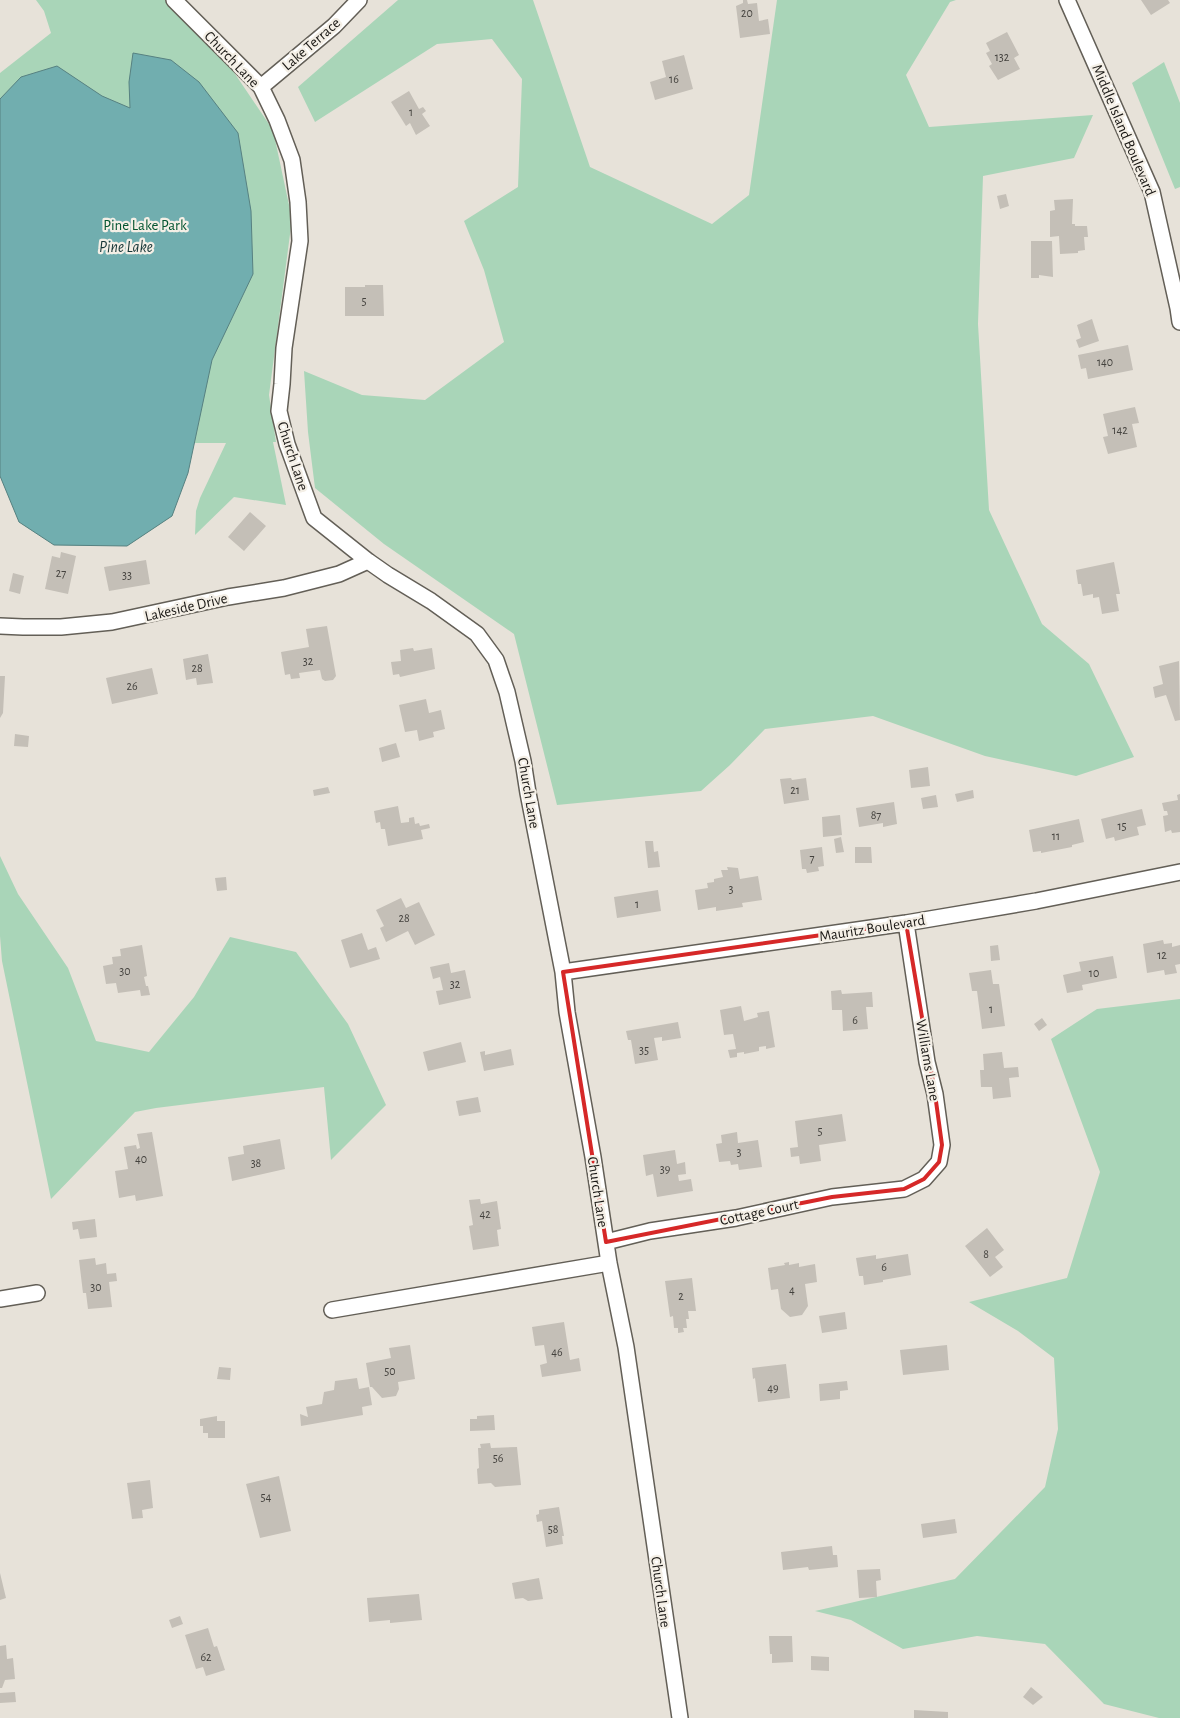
<svg xmlns="http://www.w3.org/2000/svg" width="1180" height="1718" font-family="'Alegreya Sans',sans-serif">
	<style>
		.green { fill: #a9d5b8 }
		.water { fill: #71aeaf; stroke: #578181 }
		.building { fill: #c4bfb7 }
		.lines { fill: none; stroke-linecap: round; stroke-linejoin: round }
		.street-casing { stroke: #635f57; stroke-width: 18 }
		.street { stroke: #fff; stroke-width: 15 }
		.marked { fill: none; stroke: #d62828; stroke-width: 4; stroke-linejoin: round }
		.labels { text-anchor: middle; stroke-width: 4.5; stroke-linejoin: round; paint-order: stroke }
		.number-label { font-size: 12px; fill: #44423e }
		.street-label { font-size: 15px; fill: #1a1815; stroke: #f4efe6 }
		.park-label { font-size: 15px; fill: #045531; stroke: #f4efe6 }
		.water-label { font-size: 16px; font-style: italic; fill: #153536; stroke: #f4efe6 }
	</style>
	<rect width="100%" height="100%" fill="#e7e2d9"/>
	<path class="green" d="M36 0H165L229 65 273 130 292 219 269 395 276 442H273L286 505 234 497 195 535 196 511 200 498 226 443H194L172 516 127 546 54 545 19 522 0 476V73L51 33 44 11Z
		M398 0H533L590 167 712 224 749 195 777 0H956L950 2 906 75 929 127 1093 115 1074 158 983 176 978 324 989 510 1042 624 1089 664 1134 757 1076 776 985 756 873 716 765 729 730 765 701 791 557 805 514 634 384 544 315 488 308 432 304 371 362 395 425 400 504 342 484 270 464 221 518 187 522 79 492 39 437 44 315 122 298 87Z
		M1164 62 1180 103V187L1175 189 1132 83Z
		M0 856 18 894 68 968 96 1041 149 1052 194 997 230 937 296 952 348 1024 386 1105 331 1160 324 1087 156 1108 135 1112 51 1199 2 961 0 936Z
		M1180 999V1718H1159L1104 1704 1045 1644 977 1636 903 1649 851 1620 815 1611 955 1579 1045 1487 1058 1429 1054 1358 1018 1331 969 1302 1067 1278 1100 1172 1051 1039 1097 1009Z"/>
	<path class="water" d="M133 53 171 60 199 82 238 133 251 211 253 274 212 360 188 473 172 516 127 546 54 545 19 522 0 476V99L21 77 57 66 102 96 130 108 129 82Z"/>
	<path class="building" d="M743 0H747L748 4 757 3 759 21 768 19 770 34 740 38 736 6 743 3Z
		M1141 0H1168L1170 3 1151 15Z
		M1007 32 1019 55 1014 58 1020 69 998 80 989 66 992 64 986 53 990 51 986 43Z
		M684 55 693 89 655 100 650 82 666 77 662 61Z
		M409 91 419 109 423 107 426 111 422 114 430 126 416 135 410 123 406 126 391 102Z
		M1006 194 1009 206 1000 209 997 196Z
		M1073 199 1072 224H1075V226H1087L1088 237H1084L1085 250 1078 251V253L1060 254 1059 236 1050 237V211L1055 210 1054 200Z
		M1031 241H1052L1053 277 1039 275V278H1031Z
		M365 285H383L384 316H345V287H365Z
		M1092 319 1099 341 1079 348 1076 340 1081 338 1077 325Z
		M1128 345 1133 370 1088 379 1086 368 1081 369 1078 355Z
		M1135 407 1139 423 1132 424 1137 447 1108 454 1103 437 1108 436 1103 414Z
		M250 512 266 526 244 551 228 537Z
		M61 552 76 556 68 594 45 589 52 556 60 558Z
		M146 560 150 584 109 591 104 567Z
		M1114 562 1120 594H1116L1119 611 1102 614 1099 597 1093 598V594L1083 596 1081 584H1078L1076 570Z
		M13 573 24 576 20 594 9 591Z
		M327 626 336 676 333 680 325 681 322 679 320 670 299 673 300 678 291 679 290 674 285 675 281 652 309 647 306 629Z
		M413 648 414 651 432 648 435 669 400 677 399 674 393 675 391 662 401 661 400 650Z
		M208 654 213 683 197 685 196 678 186 680 183 659Z
		M1179 661 1180 720 1175 721 1166 695 1155 698 1153 687 1163 684 1159 666Z
		M152 668 158 694 112 704 106 678Z
		M0 676H5L3 713 0 718Z
		M426 699 429 713 441 710 445 729 433 732 434 737 419 741 417 730 405 732 399 705Z
		M15 734 29 736 28 747 14 746Z
		M396 743 400 757 382 762 379 748Z
		M928 767 930 786 911 788 909 770Z
		M791 778 792 780 806 778 809 800 784 804 780 779Z
		M328 787 330 793 314 796 313 790Z
		M973 790 974 798 957 802 955 794Z
		M1180 794V832L1172 833 1171 830 1165 832 1163 816 1168 815 1167 811H1164L1162 803 1178 800 1177 795Z
		M936 795 938 807 923 809 921 798Z
		M894 802 897 824 883 827V823L859 827 856 808Z
		M398 806 401 823 409 822V818L414 817 415 824 419 823 420 826 429 824 430 828 421 830 423 839 388 846 385 829H381L380 822 376 823 374 811Z
		M1142 809 1146 825 1137 827 1139 835 1115 841 1114 837 1106 839 1101 819Z
		M840 815 842 835 823 837 822 817Z
		M1079 819 1084 842 1072 845V847L1041 853V851L1033 852 1029 830Z
		M841 837 844 852 836 853 834 839Z
		M645 841H653L654 852 658 851 660 867 648 868Z
		M822 847 824 866 818 867 819 871 807 873 806 869H802L800 850Z
		M855 847H871L872 863H855Z
		M727 867 738 868 740 879 758 876 762 900 742 903 743 907 716 911V907L698 910 695 890 708 888 707 883 714 882V879L723 877 721 870H728Z
		M226 877 227 890 217 891 215 878Z
		M658 890 661 911 617 918 614 897Z
		M401 898 406 908 419 902 435 935 415 945 408 931 386 942 380 928 384 926 376 910Z
		M362 933 368 950 376 947 380 959 350 968 341 940Z
		M1163 940 1164 944 1172 943V947L1180 945V964L1175 965 1177 973 1165 975 1164 970 1147 973 1143 944Z
		M142 945 147 976 144 977 146 986H148L150 995 141 996 140 990 118 993 116 983 106 984 103 966 113 964 112 957 121 956 120 949Z
		M998 945 1000 960 991 961 990 946Z
		M1113 956 1117 978 1082 985 1083 990 1067 993 1063 975 1081 971 1079 962Z
		M449 963 451 973 465 970 471 998 439 1005 436 991 443 990 440 977 433 979 430 967Z
		M991 970 993 984H999L1005 1026 982 1029 977 991H972L969 973Z
		M841 990 842 994 872 992 873 1007H866L868 1029 843 1031 842 1010H832L831 991Z
		M741 1006 744 1021 758 1017 757 1013 769 1011 775 1047 766 1049V1046L759 1047V1051L744 1054V1052L737 1053V1057L730 1058 728 1050 736 1049 733 1034 724 1035 720 1010Z
		M1042 1018 1047 1025 1039 1031 1034 1024Z
		M678 1022 681 1038 662 1041V1037L654 1038 658 1060 635 1064 631 1040H628L626 1031Z
		M461 1042 466 1062 428 1071 423 1052Z
		M511 1049 514 1065 484 1071 480 1052 485 1051V1055Z
		M1002 1052 1004 1068 1018 1067 1019 1077 1009 1078 1011 1097 993 1099 992 1087H981L980 1070H984L983 1054Z
		M478 1097 481 1112 459 1116 456 1101Z
		M842 1114 846 1141 819 1145 821 1161 800 1164 799 1156 791 1157 790 1148 798 1147 795 1121Z
		M152 1132 163 1196 136 1201 135 1195 119 1198 115 1171 128 1169 124 1147 136 1145 137 1149 140 1148 137 1134Z
		M737 1132 738 1143 758 1140 762 1167 739 1170 738 1164 731 1165 730 1161 719 1162 716 1144 722 1143 721 1135Z
		M280 1139 285 1169 232 1181 228 1157 244 1154 243 1146Z
		M675 1150 677 1164 685 1162 686 1174 678 1175 679 1181 691 1179 693 1191 657 1197 653 1174 646 1176 643 1155Z
		M480 1199 481 1204 497 1201 501 1229 497 1230 499 1246 473 1250 469 1226 473 1225 469 1200Z
		M95 1219 97 1237 80 1239 78 1229 73 1230 72 1222Z
		M987 1228 1004 1250 995 1257 1003 1267 990 1277 965 1246Z
		M908 1254 911 1275 883 1280V1282L864 1285 863 1276H859L856 1258 876 1255V1259Z
		M95 1258 96 1265 106 1263 107 1274 116 1273 117 1281 109 1282 112 1307 88 1309 86 1293H83L79 1260Z
		M789 1262V1265L799 1263V1267L815 1264 817 1282 805 1284 808 1306 802 1315 790 1317 781 1309 778 1289 771 1290 768 1268 785 1265 784 1263Z
		M692 1278 696 1311H688L689 1319H686L687 1328H683L684 1332 678 1333V1328H674L673 1316 670 1317 665 1281Z
		M845 1312 847 1329 822 1333 819 1316Z
		M564 1322 570 1360 579 1358 581 1371 542 1377 540 1365 547 1363 544 1345 535 1346 532 1327Z
		M410 1345 415 1379 398 1382 399 1389 396 1396 382 1398 372 1387H370L366 1363 391 1358 389 1348Z
		M947 1345 949 1370 903 1375 900 1350Z
		M786 1364 790 1398 758 1402 755 1378 753 1379 752 1368Z
		M219 1367 231 1368 230 1380 217 1379Z
		M357 1378 359 1389 369 1387 372 1405 362 1407 363 1415 301 1426 300 1414 308 1417 306 1407 322 1404 324 1392 334 1390 335 1381Z
		M847 1381 848 1390 840 1391V1399L820 1401 819 1384Z
		M494 1415 495 1430 470 1431V1419H477V1416Z
		M217 1416V1421H225V1438H208V1433H203V1426H200V1419Z
		M490 1443 491 1448 517 1447 521 1485 495 1487 491 1483 478 1484 477 1469 479 1468 478 1448H481L480 1444Z
		M279 1476 291 1531 260 1538 246 1484Z
		M150 1480 153 1508 142 1510 143 1518 132 1519 127 1483Z
		M559 1507 564 1536H562L563 1544 546 1547 542 1521 537 1522 536 1515 539 1514V1510Z
		M955 1519 957 1533 923 1538 921 1524Z
		M832 1546 833 1555H837L838 1567 809 1570 808 1567 783 1570 781 1552Z
		M880 1569 881 1580 876 1581 877 1597 859 1598 857 1570Z
		M0 1573 6 1598 0 1600Z
		M539 1578 543 1599 528 1601 523 1598 515 1599 512 1583Z
		M419 1594 422 1620 390 1623V1620L369 1622 367 1598Z
		M180 1616 183 1624 172 1628 169 1620Z
		M208 1628 214 1647 217 1646 225 1670 206 1676 203 1667 196 1669 185 1635Z
		M769 1636H792L793 1662 772 1663V1654H770Z
		M6 1645 7 1659 13 1658 15 1679 5 1680 2 1688H0V1646Z
		M811 1656 829 1657V1671L811 1670Z
		M1031 1687 1043 1697 1033 1705 1023 1697Z
		M15 1692 16 1702 0 1703V1693Z
		M914 1710 948 1712V1718H914Z"/>
	<g class="lines">
		<g class="street-casing">
			<path id="street" d="M174 0 261 87 277 120 292 160 298 202 300 241 284 348 282 384 279 411 287 444 314 518 368 561 388 575 431 601 477 634 496 660 507 692 523 761 528 793 563 972 567 1012 593 1157 609 1263 626 1347 680 1718
				M1067 0 1152 192 1178 308 1180 322
				M261 87 334 26 359 0
				M0 626 23 627H61L112 622 228 597 284 588 339 574 368 561
				M563 972 906 923 1036 901 1180 872
				M606 1242 650 1231 736 1218 832 1197 904 1189 924 1179 939 1162 942 1145 935 1094 927 1062 906 923
				M0 1299 37 1293
				M332 1310 609 1263"/>
		</g>
		<use href="#street" class="street"/>
	</g>
	<path class="marked" d="M906 923 935 1094 942 1145 939 1162 924 1179 904 1189 832 1197 606 1242 563 972Z"/>
	<g class="labels">
		<g class="number-label">
			<text x="747" y="17">20</text>
			<text x="1002" y="61">132</text>
			<text x="674" y="83">16</text>
			<text x="411" y="116">1</text>
			<text x="364" y="305">5</text>
			<text x="1105" y="366">140</text>
			<text x="1120" y="434">142</text>
			<text x="61" y="577">27</text>
			<text x="127" y="579">33</text>
			<text x="308" y="665">32</text>
			<text x="197" y="672">28</text>
			<text x="132" y="690">26</text>
			<text x="795" y="794">21</text>
			<text x="876" y="819">87</text>
			<text x="1122" y="830">15</text>
			<text x="1056" y="840">11</text>
			<text x="812" y="862">7</text>
			<text x="731" y="893">3</text>
			<text x="637" y="908">1</text>
			<text x="404" y="922">28</text>
			<text x="1162" y="959">12</text>
			<text x="125" y="975">30</text>
			<text x="1094" y="977">10</text>
			<text x="455" y="988">32</text>
			<text x="991" y="1013">1</text>
			<text x="855" y="1024">6</text>
			<text x="644" y="1054">35</text>
			<text x="820" y="1135">5</text>
			<text x="739" y="1156">3</text>
			<text x="141" y="1163">40</text>
			<text x="256" y="1167">38</text>
			<text x="665" y="1173">39</text>
			<text x="485" y="1218">42</text>
			<text x="986" y="1258">8</text>
			<text x="884" y="1271">6</text>
			<text x="96" y="1291">30</text>
			<text x="792" y="1294">4</text>
			<text x="681" y="1300">2</text>
			<text x="557" y="1356">46</text>
			<text x="390" y="1375">50</text>
			<text x="773" y="1392">49</text>
			<text x="498" y="1462">56</text>
			<text x="266" y="1501">54</text>
			<text x="553" y="1533">58</text>
			<text x="206" y="1661">62</text>
		</g>
		<g class="street-label">
			<text transform="translate(311 44) rotate(-41)" y="5">Lake Terrace</text>
			<text transform="translate(232 59) rotate(46)" y="5">Church Lane</text>
			<text transform="translate(1124 130) rotate(67)" y="5">Middle Island Boulevard</text>
			<text transform="translate(293 456) rotate(72)" y="5">Church Lane</text>
			<text transform="translate(186 607) rotate(-13)" y="5">Lakeside Drive</text>
			<text transform="translate(529 793) rotate(80)" y="5">Church Lane</text>
			<text transform="translate(872 928) rotate(-9)" y="5">Mauritz Boulevard</text>
			<text transform="translate(928 1060) rotate(80)" y="5">Williams Lane</text>
			<text transform="translate(598 1192) rotate(81)" y="5">Church Lane</text>
			<text transform="translate(759 1212) rotate(-12)" y="5">Cottage Court</text>
			<text transform="translate(661 1592) rotate(82)" y="5">Church Lane</text>
		</g>
		<g class="park-label">
			<text x="145" y="230">Pine Lake Park</text>
		</g>
		<g class="water-label">
			<text x="126" y="252">Pine Lake</text>
		</g>
	</g>
</svg>
